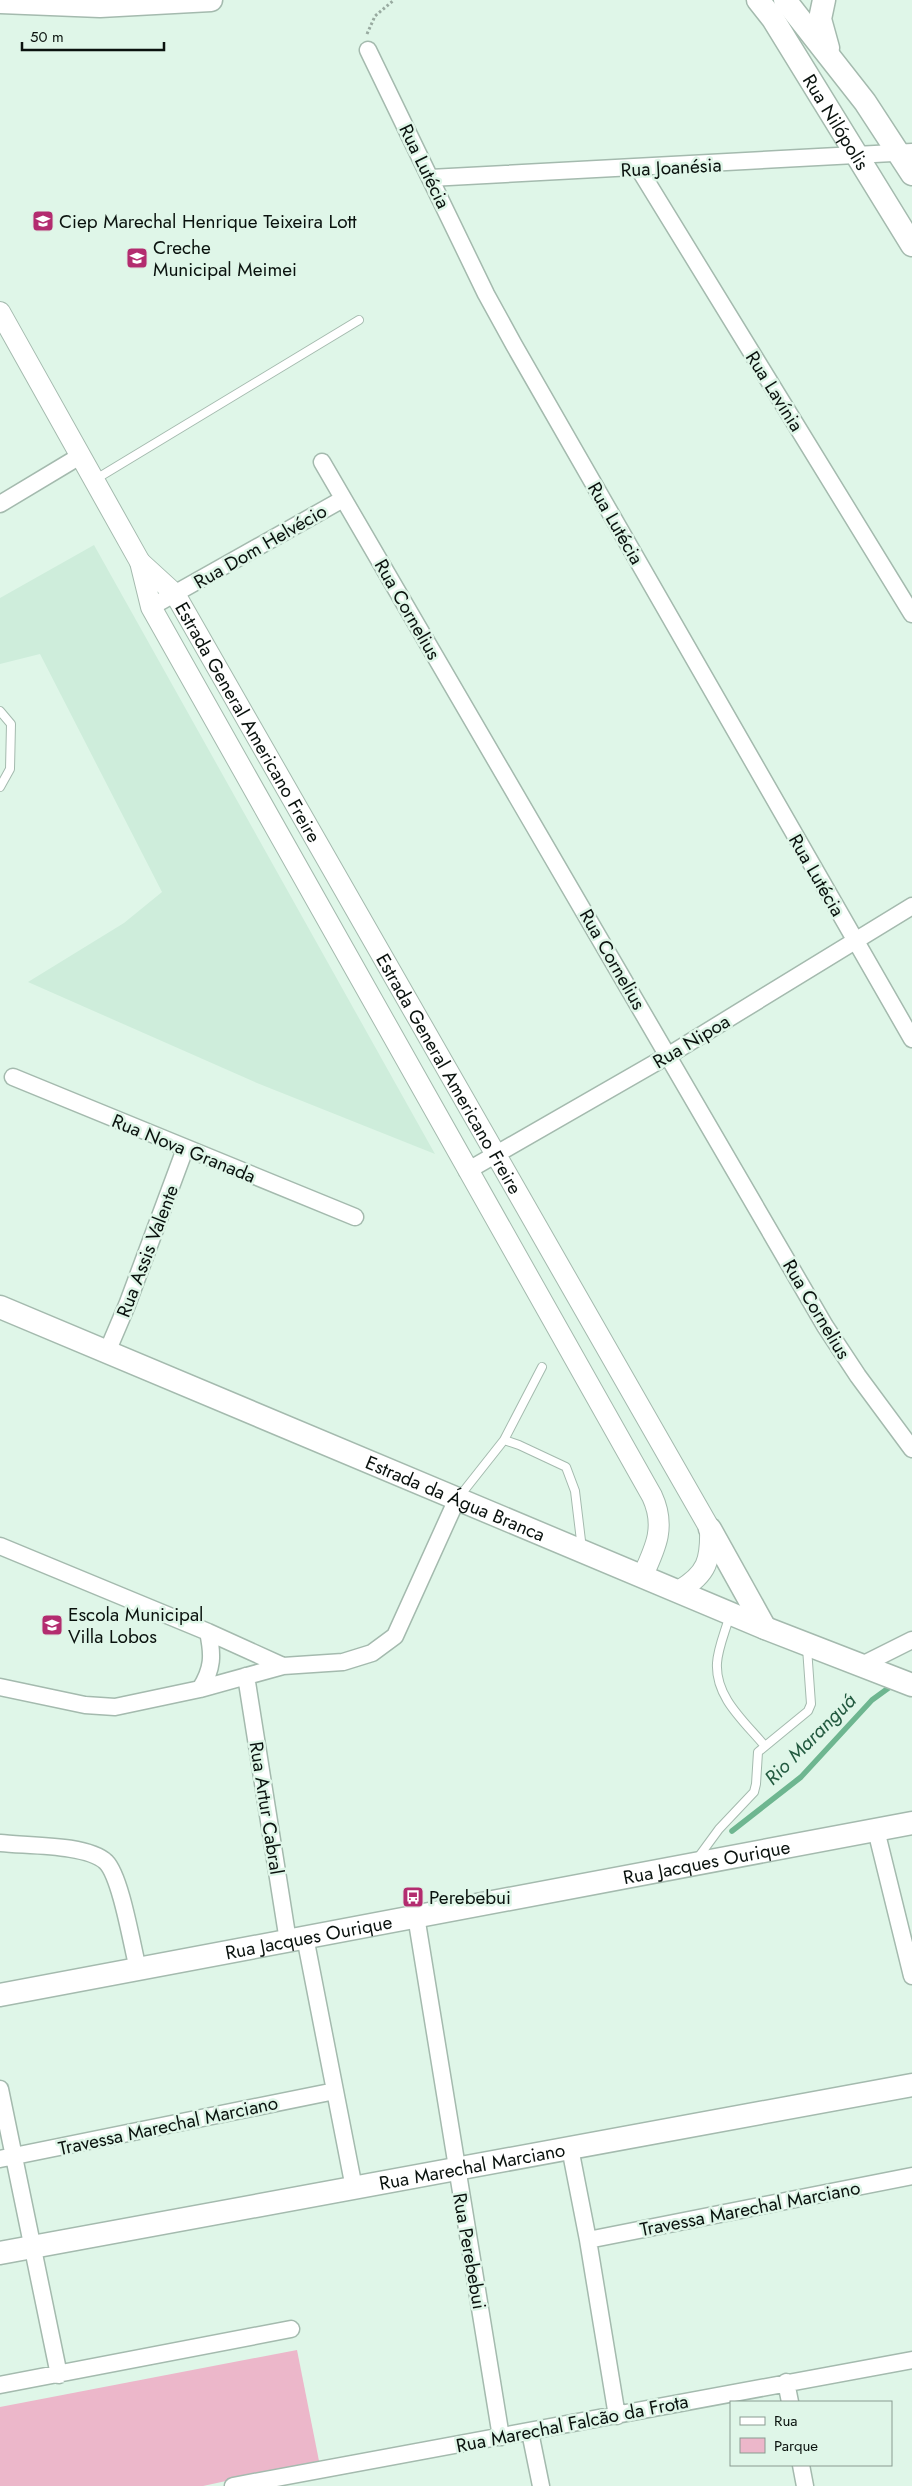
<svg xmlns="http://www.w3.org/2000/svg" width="912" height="2486" font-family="Jost,sans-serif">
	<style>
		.built { fill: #ceeddb }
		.green { fill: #ecb7ca }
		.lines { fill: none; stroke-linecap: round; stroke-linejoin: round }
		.stream { stroke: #6eb690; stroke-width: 5.5 }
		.service-casing { stroke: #a4baae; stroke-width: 10 }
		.minor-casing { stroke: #a4baae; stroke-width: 19 }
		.tertiary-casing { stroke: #a4baae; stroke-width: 22 }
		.secondary-casing { stroke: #a4baae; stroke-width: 25 }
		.path { stroke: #98aaa0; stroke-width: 3; stroke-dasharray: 2.5 2.5; stroke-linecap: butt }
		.service { stroke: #fff; stroke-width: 8 }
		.minor { stroke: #fff; stroke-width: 16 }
		.tertiary { stroke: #fff; stroke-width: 20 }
		.secondary { stroke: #fff; stroke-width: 22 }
		.labels { text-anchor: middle; stroke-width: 5; stroke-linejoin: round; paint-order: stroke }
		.street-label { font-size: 19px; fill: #0a120e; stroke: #dff6e8 }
		.poi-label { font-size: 19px; fill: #0a120e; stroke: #dff6e8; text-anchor: start }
		.water-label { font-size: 20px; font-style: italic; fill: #235a40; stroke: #dff6e8 }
	</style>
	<rect width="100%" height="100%" fill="#dff6e8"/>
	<path class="built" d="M94 545 435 1154 257 1083 28 982 124 923 162 892 40 654 0 664V598Z"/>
	<path class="green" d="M297 2350 319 2461 203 2486H0V2407Z"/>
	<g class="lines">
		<path class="stream" d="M732 1831 801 1777 872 1700 894 1684"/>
		<g class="service-casing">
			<path id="service" d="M96 479 359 320
				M0 711 11 724 10 769 0 787
				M504 1440 542 1367
				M459 1497 504 1440 519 1445 566 1467 575 1491 582 1549
				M730 1614C726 1630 718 1647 717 1663 715 1697 744 1721 764 1745
				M697 1859 719 1829 754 1792 756 1784 758 1752 808 1711 811 1704 807 1648"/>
		</g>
		<g class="minor-casing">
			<path id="minor" d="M368 50 486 294 514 345 912 1039
				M639 169 912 614
				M430 178 912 152
				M322 462 825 1326 858 1376 912 1449
				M0 504 80 456
				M151 607 343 499
				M13 1077 355 1217
				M467 1171 669 1055 912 906
				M107 1352 127 1305 185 1149
				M0 1546 208 1632 283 1666
				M862 1665 912 1640
				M246 1676 288 1941
				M0 1687 85 1705 115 1707 200 1689 283 1666 343 1662 372 1653 395 1636 457 1499
				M200 1689C213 1669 213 1655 208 1632
				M876 1830 912 1976
				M0 1843C26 1846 87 1844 106 1862 121 1877 132 1946 138 1969
				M416 1916 501 2437
				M305 1937 354 2188
				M0 2089 59 2375
				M570 2148 588 2240 617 2416
				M0 2159 335 2091
				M588 2240 912 2176
				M786 2382 790 2402
				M0 2385 291 2329
				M530 2432 541 2486
				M801 2465 805 2486
				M233 2486 912 2360"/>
		</g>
		<g class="tertiary-casing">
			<g id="tertiary">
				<path d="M0 312 140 562 151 607 652 1496C666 1526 656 1547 643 1575"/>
				<path id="s1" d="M140 562 175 594 710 1529C711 1560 707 1574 680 1590"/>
			</g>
		</g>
		<g class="secondary-casing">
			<g id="secondary">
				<path id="s2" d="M758 0 773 19 912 245"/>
				<path d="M785 0 865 102 912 174"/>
				<path d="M824 0 820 19 828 48"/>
				<path d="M0 2 100 6 211 0"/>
				<path id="s3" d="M0 1307 765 1628 912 1685"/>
				<path d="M710 1529 765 1628"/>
				<path id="s4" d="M0 1995 912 1823"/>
				<path id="s5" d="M0 2253 912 2085"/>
			</g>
		</g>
		<path class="path" d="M367 34 375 16 394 0"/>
		<use href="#service" class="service"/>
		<use href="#minor" class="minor"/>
		<use href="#tertiary" class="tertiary"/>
		<use href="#secondary" class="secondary"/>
	</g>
	<defs>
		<g id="school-square" transform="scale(1.125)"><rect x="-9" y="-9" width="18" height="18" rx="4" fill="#b32c6f" stroke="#dff6e8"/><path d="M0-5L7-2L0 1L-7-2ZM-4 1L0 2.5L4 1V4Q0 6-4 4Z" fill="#fff"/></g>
		<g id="bus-square" transform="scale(1.125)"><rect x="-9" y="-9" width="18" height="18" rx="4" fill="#b32c6f" stroke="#dff6e8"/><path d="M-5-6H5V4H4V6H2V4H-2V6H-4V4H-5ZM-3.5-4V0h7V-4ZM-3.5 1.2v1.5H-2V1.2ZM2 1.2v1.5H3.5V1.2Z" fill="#fff"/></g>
	</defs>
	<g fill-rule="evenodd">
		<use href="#school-square" x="43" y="221"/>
		<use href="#school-square" x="137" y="258"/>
		<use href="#school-square" x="52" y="1625"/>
		<use href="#bus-square" x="413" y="1897"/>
	</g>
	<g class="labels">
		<g class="street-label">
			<text dy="7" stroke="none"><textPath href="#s2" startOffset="145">Rua Nilópolis</textPath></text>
			<text transform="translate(425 166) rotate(64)" y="7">Rua Lutécia</text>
			<text transform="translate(671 167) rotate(-3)" y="7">Rua Joanésia</text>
			<text transform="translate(775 391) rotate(58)" y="7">Rua Lavínia</text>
			<text transform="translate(616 523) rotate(60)" y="7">Rua Lutécia</text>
			<text transform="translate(260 546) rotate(-30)" y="7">Rua Dom Helvécio</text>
			<text transform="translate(408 609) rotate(60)" y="7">Rua Cornelius</text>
			<text dy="7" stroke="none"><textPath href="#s1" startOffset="195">Estrada General Americano Freire</textPath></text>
			<text transform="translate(817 875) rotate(60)" y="7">Rua Lutécia</text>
			<text transform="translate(613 959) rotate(60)" y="7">Rua Cornelius</text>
			<text transform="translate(691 1041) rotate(-31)" y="7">Rua Nipoa</text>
			<text dy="7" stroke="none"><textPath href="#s1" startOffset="600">Estrada General Americano Freire</textPath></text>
			<text transform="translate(184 1148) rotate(22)" y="7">Rua Nova Granada</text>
			<text transform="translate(147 1251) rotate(-69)" y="7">Rua Assis Valente</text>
			<text transform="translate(817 1309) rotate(59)" y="7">Rua Cornelius</text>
			<text dy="7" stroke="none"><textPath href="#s3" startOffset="494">Estrada da Água Branca</textPath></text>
			<text transform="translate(267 1808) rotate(81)" y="7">Rua Artur Cabral</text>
			<text dy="7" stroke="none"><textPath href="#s4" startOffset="719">Rua Jacques Ourique</textPath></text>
			<text dy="7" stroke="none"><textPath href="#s4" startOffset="314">Rua Jacques Ourique</textPath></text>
			<text transform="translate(168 2125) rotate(-12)" y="7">Travessa Marechal Marciano</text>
			<text dy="7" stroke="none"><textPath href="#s5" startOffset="480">Rua Marechal Marciano</textPath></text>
			<text transform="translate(750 2208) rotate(-11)" y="7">Travessa Marechal Marciano</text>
			<text transform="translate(470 2251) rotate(80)" y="7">Rua Perebebui</text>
			<text transform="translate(572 2423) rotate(-11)" y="7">Rua Marechal Falcão da Frota</text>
		</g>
		<g class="poi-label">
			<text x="59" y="228">Ciep Marechal Henrique Teixeira Lott</text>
			<text x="153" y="254">Creche<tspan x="153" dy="22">Municipal Meimei</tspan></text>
			<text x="68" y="1621">Escola Municipal<tspan x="68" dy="22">Villa Lobos</tspan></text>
			<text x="429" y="1904">Perebebui</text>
		</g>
		<g class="water-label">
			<text transform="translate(810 1739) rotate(-45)" y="7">Rio Maranguá</text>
		</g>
	</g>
	<rect x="730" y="2401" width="162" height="65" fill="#dff6e8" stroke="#8a9b91"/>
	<rect x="740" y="2417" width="25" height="8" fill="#ffffff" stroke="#8a9b91"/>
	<text x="774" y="2426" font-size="15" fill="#0a120e">Rua</text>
	<rect x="740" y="2438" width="25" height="15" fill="#ecb7ca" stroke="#8a9b91"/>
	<text x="774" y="2451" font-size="15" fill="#0a120e">Parque</text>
	<path d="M22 42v8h142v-8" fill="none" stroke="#0a120e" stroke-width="2.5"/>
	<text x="30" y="42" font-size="15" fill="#0a120e" stroke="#dff6e8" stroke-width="4" paint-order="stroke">50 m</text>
</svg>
